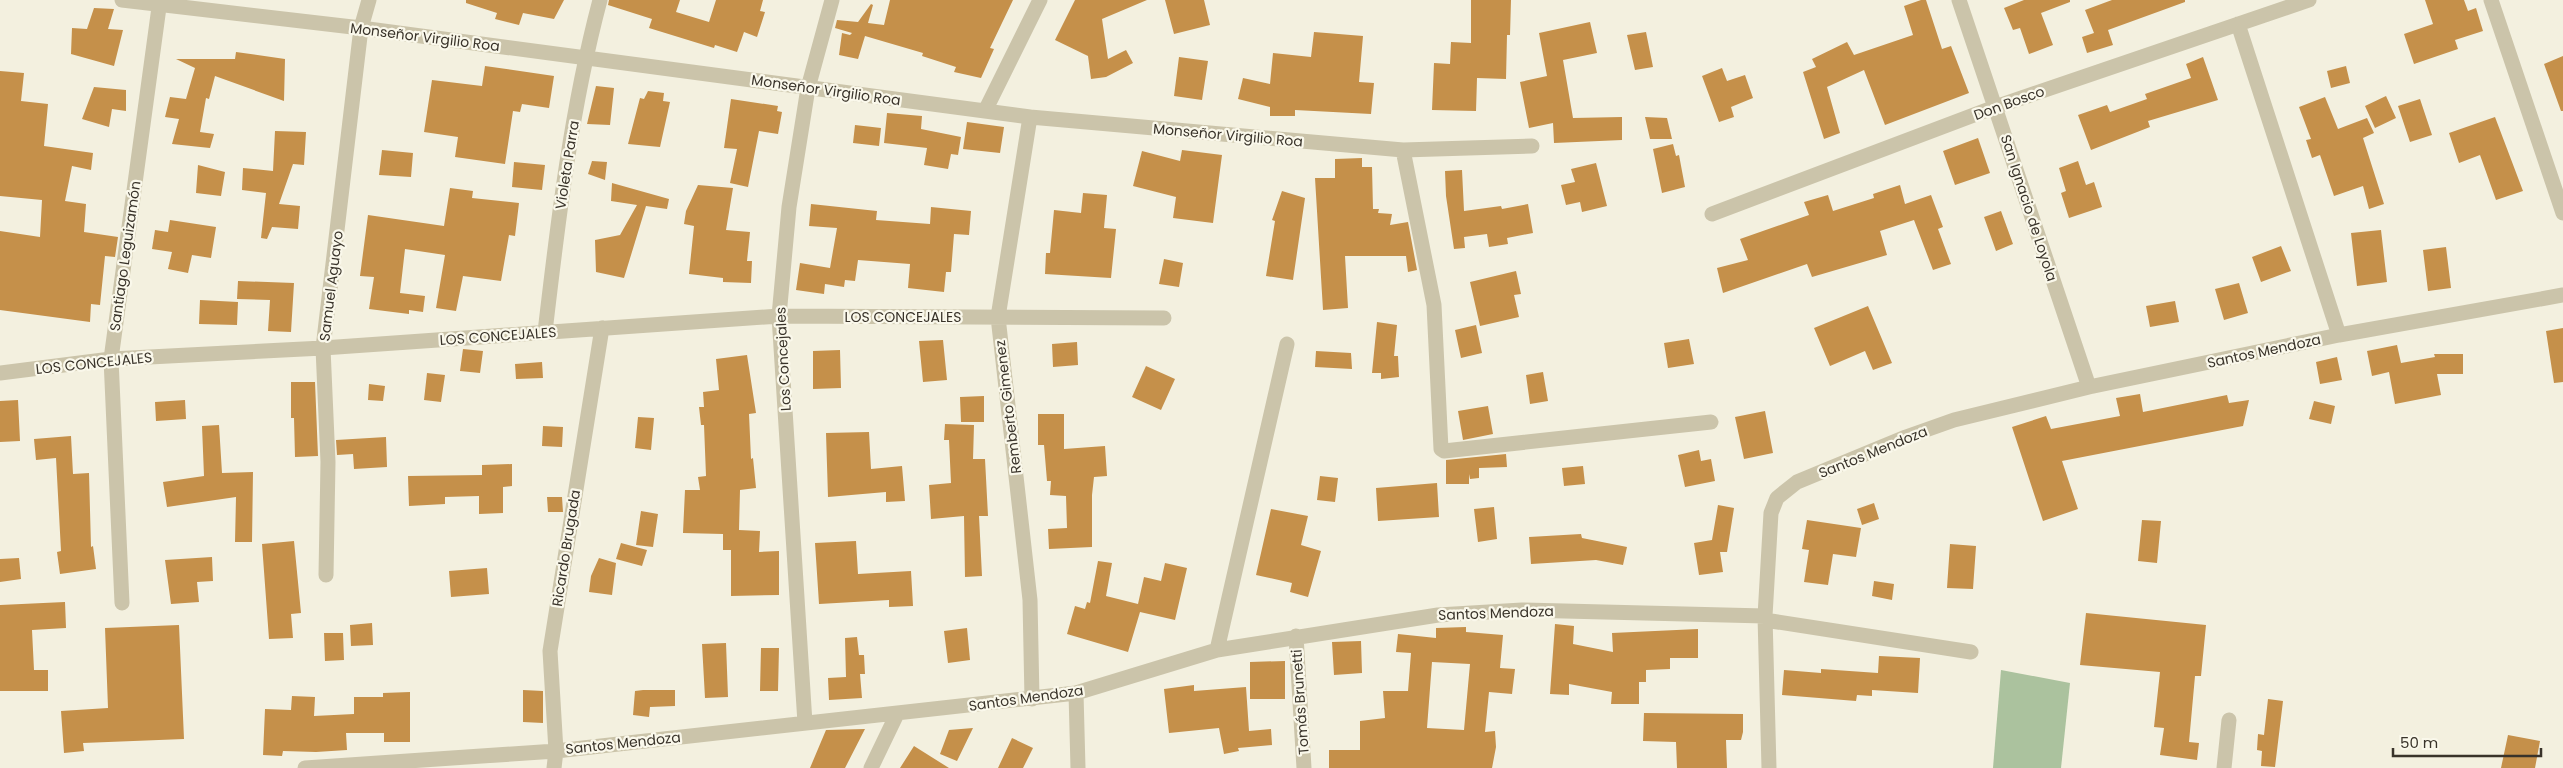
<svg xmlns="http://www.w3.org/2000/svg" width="2563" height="768" font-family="Poppins,sans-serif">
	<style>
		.green { fill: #abc29e }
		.building { fill: #c5904a; fill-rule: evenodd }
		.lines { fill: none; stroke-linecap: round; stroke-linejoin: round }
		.minor { stroke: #cbc4aa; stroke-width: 15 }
		.labels { text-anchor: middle; stroke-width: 4.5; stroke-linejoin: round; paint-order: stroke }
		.street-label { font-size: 14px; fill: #39332a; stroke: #faf8eb }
	</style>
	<rect width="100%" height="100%" fill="#f3f0df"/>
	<path class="green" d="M2001 670 2070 683 2061 768H1993Z"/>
	<path class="building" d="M466 0H564L554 19 523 13 519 25 495 19 497 13 466 3Z
		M609 0H680L676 12 709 22 716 0H763L760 11 765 12 757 37 744 32 737 52 715 45 714 48 649 28 652 19 608 5Z
		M890 0H1013L990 48 994 49 981 78 954 72 956 67 922 56 923 53 865 36 858 59 839 55 842 33 850 35 852 33 835 28 837 20 858 22 871 4 873 5 868 23 884 25Z
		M1075 0H1147L1102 19 1108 59 1126 50 1133 63 1106 77 1091 79 1088 56 1055 40Z
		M1165 0H1204L1210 25 1174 34Z
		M1471 0H1511L1510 35H1507L1506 79 1477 78 1476 111 1432 110 1434 63 1450 64 1451 42 1471 43Z
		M1921 0H1926L1942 49 1951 46 1969 93 1885 125 1864 70 1827 87 1840 133 1824 139 1803 72 1816 67 1812 59 1847 42 1854 55 1913 35 1904 6Z
		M2024 0H2070V2L2041 13 2053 45 2029 54 2020 28 2013 30 2004 8Z
		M2112 0H2185V2L2108 30 2113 45 2087 53 2082 37 2094 33 2085 10Z
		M2425 0H2464L2468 11 2476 8 2483 31 2455 40 2458 49 2414 64 2404 34 2433 24Z
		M94 8 114 9 108 29 123 30 114 66 71 54 72 28 87 29Z
		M1590 22 1597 53 1563 60 1573 118 1622 117V140L1554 143 1553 123 1529 128 1520 82 1547 76 1539 33Z
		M1314 32 1363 36 1359 82 1374 83 1371 114 1295 110V116H1270V107L1238 99 1243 78 1270 84 1273 53 1311 57Z
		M1646 32 1653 67 1635 70 1627 35Z
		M236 52 285 59 284 101 215 76 209 99 206 98 200 132 214 134 210 148 172 144 179 119 165 117 170 97 186 99 195 68 176 59H235Z
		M2563 56V111H2561L2544 64Z
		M1179 57 1208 61 1202 100 1174 96Z
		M2203 57 2218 100 2148 121 2150 127 2091 150 2078 115 2107 105 2110 112 2147 99 2145 94 2191 78 2186 64Z
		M485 66 554 76 549 108 522 104 520 112 513 111 505 164 455 157 458 137 424 132 432 80 482 86Z
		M2346 66 2350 83 2331 88 2327 71Z
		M1722 68 1727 81 1745 75 1753 98 1731 107 1734 117 1719 122 1702 76Z
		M0 71 24 73 21 101 48 104 44 146 93 153 91 170 72 166 65 201 86 204 84 232 118 237 115 257 105 256 100 305 91 304 90 322 0 310V231L40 237 42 200 0 196Z
		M596 86 614 88 610 125 587 124Z
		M94 87 126 90V111L112 109 109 127 82 119Z
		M648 91 664 93 663 101 670 102 660 147 628 144 640 98 644 99Z
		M2386 96 2396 118 2375 128 2365 106Z
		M2325 97 2338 129 2367 118 2374 133 2363 138 2384 204 2369 209 2363 186 2334 196 2320 155 2312 158 2306 140 2311 139 2299 107Z
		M731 99 778 106 777 111 782 112 778 134 759 131 748 187 730 183 737 149 724 148Z
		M2420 99 2432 135 2410 142 2398 106Z
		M887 113 922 116 921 129 961 137 958 155 951 154 948 169 924 165 927 148 884 143Z
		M1645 117 1667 118 1672 139H1650Z
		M2495 117 2523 191 2496 200 2480 155 2459 163 2449 133Z
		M967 122 1004 127 1000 153 963 149Z
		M855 125 881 128 879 146 853 143Z
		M275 131 306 132 304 165 293 164 279 204 300 206 298 229 272 227 267 239 261 238 266 193 242 190 243 168 273 171Z
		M1978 138 1990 173 1955 185 1943 151Z
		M1673 144 1676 156 1679 155 1685 187 1662 193 1653 149Z
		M382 150 413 153 411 177 379 175Z
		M1182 150 1222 155 1213 223 1173 218 1176 197 1133 186 1142 151 1180 161Z
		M1362 158V167H1372L1373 209H1379L1378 213 1392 214 1390 225 1408 222 1417 270 1408 272 1406 256H1345L1348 308 1323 310 1315 178H1335V159Z
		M592 161 607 162 605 180 588 174Z
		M2078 161 2086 185 2094 182 2102 207 2069 218 2061 193 2066 191 2059 168Z
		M514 162 545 165 542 190 512 187Z
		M1596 163 1607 206 1582 212 1580 202 1566 205 1561 185 1575 182 1571 169Z
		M198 165 225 172 221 196 196 193Z
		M1462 170 1464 211 1501 206 1502 209 1528 204 1533 233 1507 238 1508 244 1489 247 1487 234 1464 237 1465 248 1454 249 1446 196 1445 171Z
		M612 183 669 199 667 209 646 206 624 278 596 272 595 240 620 235 637 205 611 201Z
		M698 185 733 188 726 230 750 232 747 261H752L751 283 723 282V278L689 274 694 226 684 224 686 211Z
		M1900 185 1905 204 1931 195 1943 227 1938 229 1951 264 1933 270 1914 220 1880 231 1887 255 1812 277 1807 264 1723 293 1717 268 1748 260 1740 239 1809 215 1804 202 1828 195 1833 211 1874 198 1873 194Z
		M450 188 473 191 472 198 519 203 515 236 509 235 501 281 463 276 456 311 436 308 445 255 405 249 400 293 425 296 423 312 409 310V314L369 309 374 277 360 276 368 215 444 226Z
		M1282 191 1305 198 1293 280 1266 276 1275 221 1272 220Z
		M1083 193 1107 195 1104 228 1116 229 1111 278 1045 274 1046 253H1050L1054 210 1081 213Z
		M811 204 877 211 876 220 930 224 931 207 971 211 969 235 954 234 951 272H946L944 292 908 288 910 264 858 260 855 281 845 280 844 287 825 284 824 294 796 290 800 263 830 268 837 228 809 226Z
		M2001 211 2013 244 1996 251 1984 217Z
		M170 220 216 227 211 258 192 255 188 273 168 269 172 252 152 249 155 230 168 232Z
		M2381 230 2387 282 2357 286 2351 233Z
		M2281 246 2291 271 2261 282 2252 257Z
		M2446 247 2451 288 2428 291 2423 250Z
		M1164 259 1183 263 1179 287 1159 284Z
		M1516 271 1521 294 1514 295 1519 317 1480 326 1470 282Z
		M238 281 294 283 291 332 268 331 270 300 237 299Z
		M2239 283 2248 313 2224 320 2215 289Z
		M200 300 238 302 237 325 199 324Z
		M2175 301 2179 322 2150 327 2146 306Z
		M1868 306 1892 363 1873 370 1865 351 1830 366 1814 328Z
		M1377 322 1397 325 1394 356H1398L1399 377 1381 379V373H1372Z
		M1476 325 1482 353 1461 358 1455 330Z
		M2563 328V382L2554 383 2546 331Z
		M1689 339 1694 364 1668 368 1664 343Z
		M943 340 947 380 923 382 919 341Z
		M1077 342 1078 365 1053 367 1052 344Z
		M2397 345 2401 363 2435 357 2434 354H2463V374H2437L2441 395 2395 404 2389 372 2372 376 2367 351Z
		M463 349 483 351 480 373 460 371Z
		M840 350 841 388 813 389V351Z
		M1316 351 1351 353 1352 369 1315 367Z
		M747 355 756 413 749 414 751 459 753 458 756 488 740 490 739 530 760 531 759 552 779 551V595L731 596V550H723V534L683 533 685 490H700L698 477 706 476 704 425H701L699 407H704L703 392 719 390 716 359Z
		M2337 357 2342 380 2320 384 2316 362Z
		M542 362 543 378 516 379 515 364Z
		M1146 366 1175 379 1161 410 1132 397Z
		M1543 372 1548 401 1530 404 1526 375Z
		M427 373 445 375 441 402 424 400Z
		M291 382H315L318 456 295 457 294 418H291Z
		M369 384 385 386 383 401 368 400Z
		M2140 394 2143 412 2227 395 2229 403 2249 400 2243 426 2062 461 2078 509 2043 521 2012 427 2046 416 2051 429 2120 416 2116 398Z
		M984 396V422H961L960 397Z
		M18 400 20 441 0 442V401Z
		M185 400 186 419 156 421 155 402Z
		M2314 401 2335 406 2331 424 2309 419Z
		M1488 406 1493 434 1463 440 1458 411Z
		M1765 411 1773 453 1744 459 1735 417Z
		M1038 414H1064V449L1105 446 1107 476 1094 477 1092 495V547L1049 549 1048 529 1067 528 1066 496 1050 495 1051 481H1047L1044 445H1038Z
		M638 417 654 418 651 450 635 448Z
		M945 424 974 425 973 459H985L988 516H979L982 576 965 577 964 516 931 519 929 485 951 483 949 440H944Z
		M219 425 222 473 253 472 252 542H235L236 497 167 507 163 482 204 476 202 426Z
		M543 426 563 427 562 447 542 446Z
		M869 432 871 469 902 466 905 501 886 502V492L828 497 826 433Z
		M71 436 73 474 89 473 91 547 93 546 96 569 60 574 57 552 61 551 56 458 36 460 34 439Z
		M386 437 387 467 354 469 353 454 337 455 336 440Z
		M1699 450 1701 461 1711 459 1715 481 1685 487 1678 455Z
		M1506 454 1507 467 1479 468V478L1470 479 1469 474V484H1446V460Z
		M512 464V486L503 487V513L479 514V496L445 497V504L409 506 408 476 482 475V465Z
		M1583 466 1585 484 1564 486 1562 468Z
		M1320 476 1338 478 1335 502 1317 500Z
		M1437 483 1439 517 1378 521 1376 488Z
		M547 497H562L563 512H548Z
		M1874 503 1879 519 1862 525 1857 509Z
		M1718 505 1734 508 1727 552H1720L1723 572 1699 575 1694 543 1712 540Z
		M1494 507 1497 539 1478 542 1474 509Z
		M1271 509 1308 516 1301 545 1321 551 1308 597 1290 592 1292 583 1256 575Z
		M641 511 658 514 653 547 636 545Z
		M1807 520 1861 528 1856 557 1833 554 1828 585 1804 582 1809 550 1802 549Z
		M2142 520 2161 521 2157 563 2138 561Z
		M1581 534 1582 538 1627 547 1623 565 1596 560 1531 564 1529 537Z
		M294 541 301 613 291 614 293 638 269 639 262 544Z
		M856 541 858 574 911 571 913 606 889 607V600L819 604 815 543Z
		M621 543 647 550 642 566 616 559Z
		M1950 544 1976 546 1973 589 1947 588Z
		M212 557 213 581 197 582 199 602 171 604 165 560Z
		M19 558 21 579 0 582V559Z
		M599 558 616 563 612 595 589 592 591 576Z
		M1098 561 1112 563 1106 596 1138 604 1144 577 1161 581 1165 563 1187 568 1175 620 1140 612 1128 652 1067 634 1075 606 1085 609 1087 602 1090 603Z
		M487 568 489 594 451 597 449 571Z
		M1874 581 1894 584 1892 600 1872 596Z
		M65 602 66 628 32 630 34 670H48V691H0V605Z
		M2086 613 2206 625 2201 676H2195L2189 742 2199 743 2197 760 2160 755 2164 728 2154 727 2160 672 2080 665Z
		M372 623 373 645 351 646 350 625Z
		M1555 624 1574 626 1573 644 1613 652 1612 633 1698 629V658H1670V669L1646 670V682H1639V704H1611L1612 692 1569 684V695L1550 694Z
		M179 625 184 739 83 743 84 751 64 753 61 711 108 708 105 628Z
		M1466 627V632L1503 635 1500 668 1515 669 1512 694 1489 692 1485 732 1495 731 1496 747 1492 768H1329V750H1360V721L1385 718 1383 691H1408L1411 653 1396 652 1398 634 1436 638V628ZM1432 662 1470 664 1464 730 1427 728Z
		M967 628 970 660 948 663 944 631Z
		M324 633H343L344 660 325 661Z
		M857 637 859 655H864L865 674H860L862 698 829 700 828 678 846 677 845 638Z
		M1361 641 1362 673 1334 675 1332 642Z
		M726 643 728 697 705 698 702 644Z
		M761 648H779L778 691H760Z
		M1879 656 1920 658 1918 693 1872 690V696L1857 695 1856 701 1782 695 1784 670 1821 673V669L1878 673Z
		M1285 661V699H1250V662Z
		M1194 685V691L1246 687 1249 731 1271 729 1272 745 1238 748 1239 751 1224 754 1219 728 1169 733 1164 689Z
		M523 690 543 691V723L523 722Z
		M643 690H675V706L650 707 649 717 633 715 635 691Z
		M410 692V742H384V733H346L347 750 316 752 283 751 282 756 263 755 265 709 291 710 292 696 315 697 314 716 354 714V697H383V693Z
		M2268 699 2283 701 2275 767 2261 766 2262 751 2257 750 2258 734 2264 735Z
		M1644 713 1743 714V732L1741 740H1726L1727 768H1677L1676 742 1643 741Z
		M973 728 957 761 940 754 949 730Z
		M865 729 845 768H810L826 730Z
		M2508 735 2540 741 2535 768H2501Z
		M1012 738 1033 748 1023 768H998Z
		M914 746 949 768H900Z"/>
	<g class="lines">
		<path class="minor" d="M122 0 361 28 1030 117 1403 150 1532 146
			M1959 0 2089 387
			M2491 0 2563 213
			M2238 24 2339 335
			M985 111 1040 0
			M1030 117 998 317 1030 600 1032 699
			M1403 150 1434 305 1441 449 1444 451 1711 422
			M1712 214 1995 107 2309 0
			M545 332C558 221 571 109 600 0
			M0 373 111 359 323 348 779 316 1164 318
			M326 575 328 462 323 348 361 28 369 0
			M122 603 111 359 160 0
			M1765 620 1971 652
			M1296 636 1304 768
			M1217 650 1287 344
			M1076 693 1078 768
			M805 723 779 316 789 207 808 88 832 0
			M305 768 556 751 1076 693 1217 650 1438 615 1522 610 1765 616
			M554 768 556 751 550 651 602 328
			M871 768 897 714
			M1769 768 1765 616 1771 513 1777 498 1797 482 1906 437 1954 420 2089 387 2339 335 2563 295
			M2224 768 2229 720"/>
	</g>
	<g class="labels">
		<g class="street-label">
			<text transform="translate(425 37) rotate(7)" y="5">Monseñor Virgilio Roa</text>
			<text transform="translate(826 90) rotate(8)" y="5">Monseñor Virgilio Roa</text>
			<text transform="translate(2009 103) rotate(-20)" y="5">Don Bosco</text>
			<text transform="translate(1228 135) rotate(5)" y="5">Monseñor Virgilio Roa</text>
			<text transform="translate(567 165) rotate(-81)" y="5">Violeta Parra</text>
			<text transform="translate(2029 208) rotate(72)" y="5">San Ignacio de Loyola</text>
			<text transform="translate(125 256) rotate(-82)" y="5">Santiago Leguizamón</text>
			<text transform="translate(331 286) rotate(-83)" y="5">Samuel Aguayo</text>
			<text x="903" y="322">LOS CONCEJALES</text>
			<text transform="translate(498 336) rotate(-4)" y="5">LOS CONCEJALES</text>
			<text transform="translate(2264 351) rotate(-12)" y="5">Santos Mendoza</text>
			<text transform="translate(783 359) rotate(-93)" y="5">Los Concejales</text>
			<text transform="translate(94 363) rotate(-6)" y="5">LOS CONCEJALES</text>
			<text transform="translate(1008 407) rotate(-97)" y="5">Remberto Gimenez</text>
			<text transform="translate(1873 452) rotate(-22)" y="5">Santos Mendoza</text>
			<text transform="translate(566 548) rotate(-81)" y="5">Ricardo Brugada</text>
			<text transform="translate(1496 613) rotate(-2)" y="5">Santos Mendoza</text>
			<text transform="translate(1026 698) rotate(-8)" y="5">Santos Mendoza</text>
			<text transform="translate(1300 702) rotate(-94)" y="5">Tomás Brunetti</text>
			<text transform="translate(623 743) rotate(-6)" y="5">Santos Mendoza</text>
		</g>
	</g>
	<path d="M2393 748v8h148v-8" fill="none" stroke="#39332a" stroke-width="2.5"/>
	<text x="2400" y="748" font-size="15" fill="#39332a" stroke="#faf8eb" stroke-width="4" paint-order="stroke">50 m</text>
</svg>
